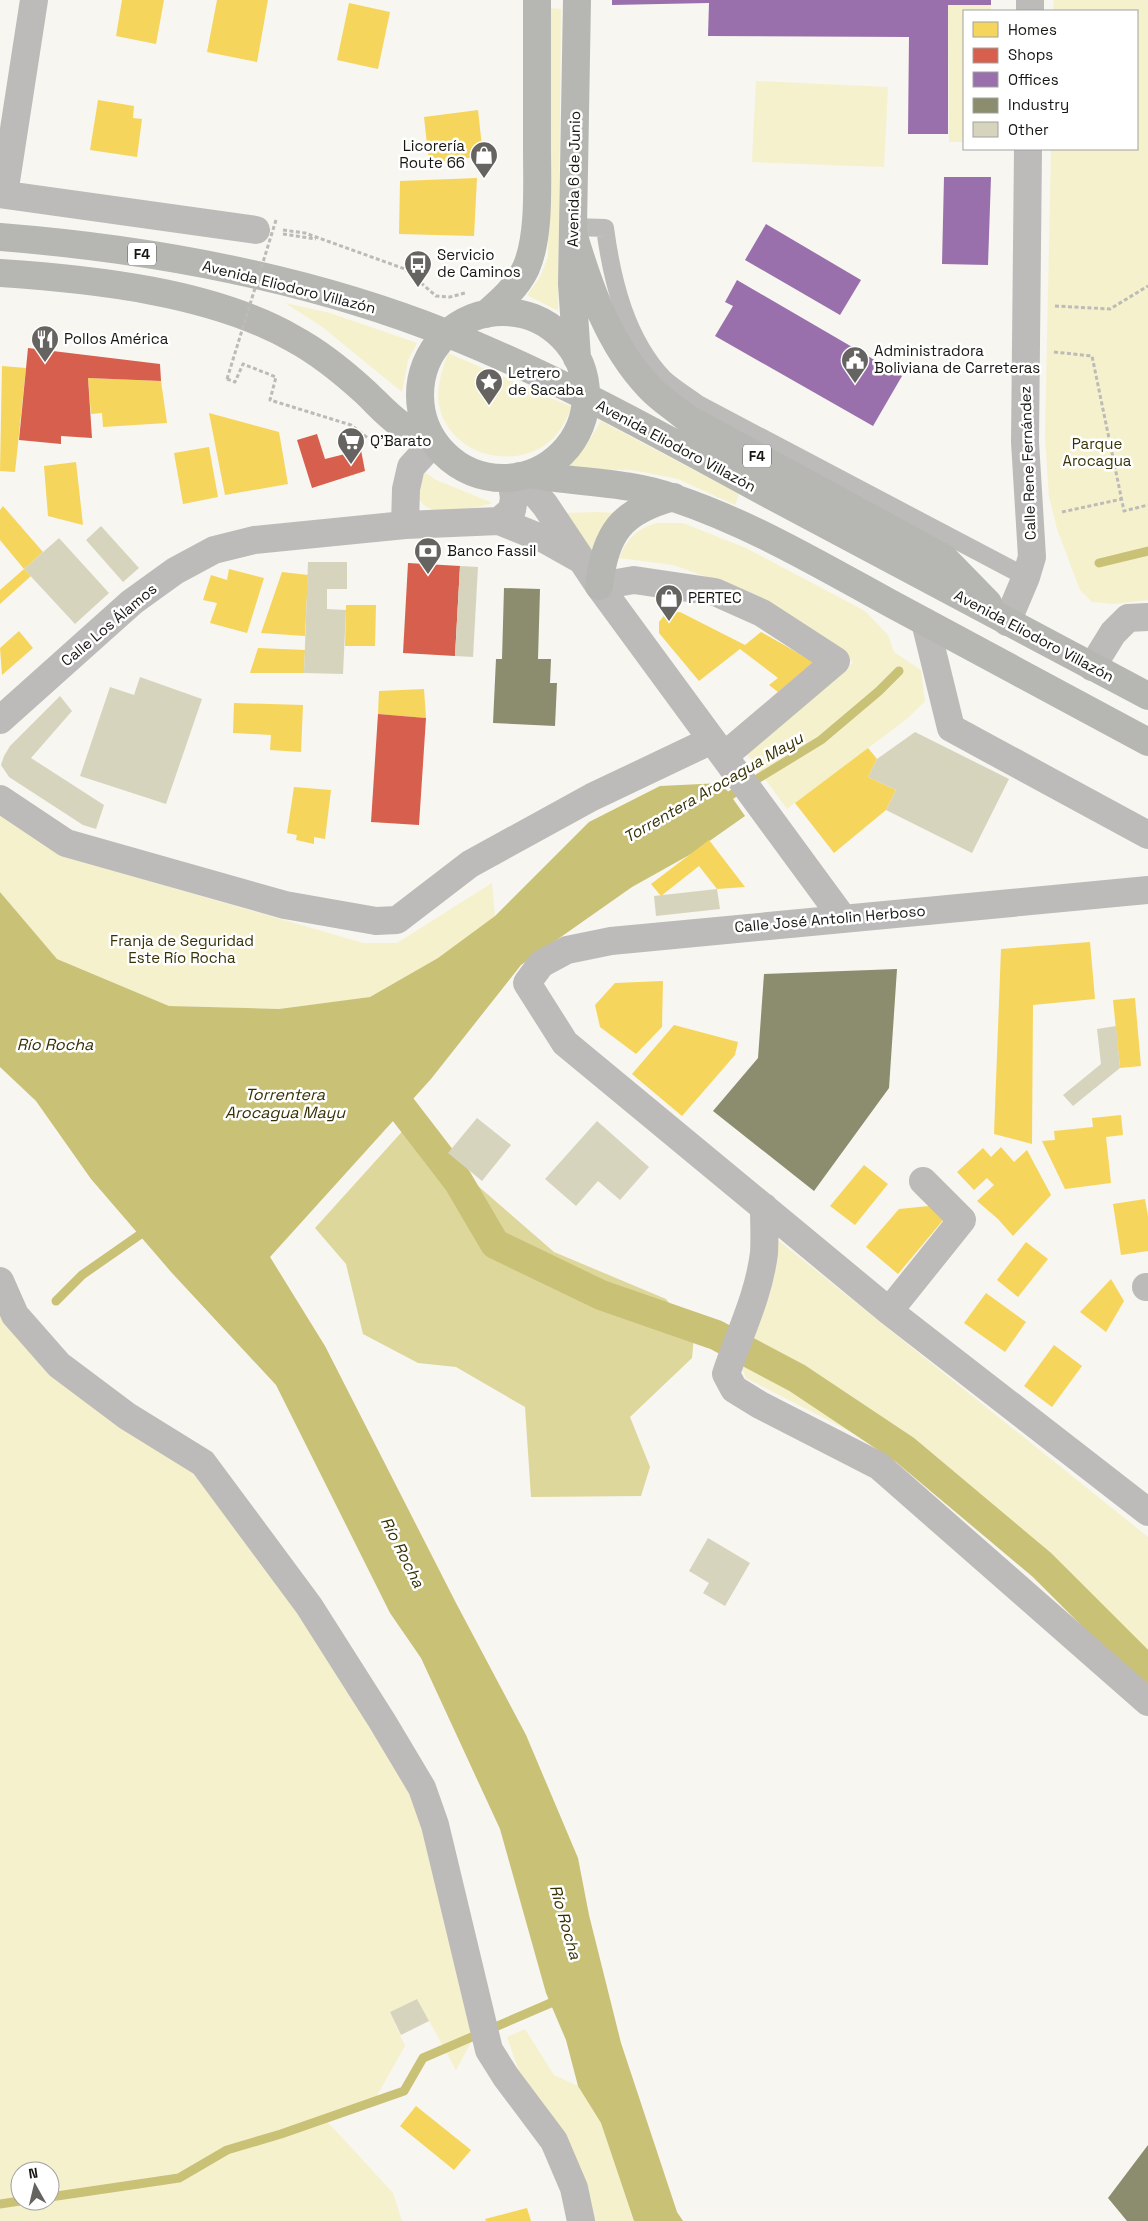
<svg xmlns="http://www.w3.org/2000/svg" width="1148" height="2221" font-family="'Space Grotesk',sans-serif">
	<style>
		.green { fill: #f5f1cd; fill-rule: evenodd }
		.forest { fill: #ded79b }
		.water { fill: #c9c176 }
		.homes { fill: #f6d55c }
		.shops { fill: #d6604d }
		.offices { fill: #9970ab }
		.industry { fill: #8c8c6e }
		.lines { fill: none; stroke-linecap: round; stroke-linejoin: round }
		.stream { stroke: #c9c176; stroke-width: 9 }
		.canal { stroke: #c9c176; stroke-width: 30 }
		.building { fill: #d7d4be }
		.path { stroke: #bcbbb8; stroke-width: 3; stroke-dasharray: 4 2.5; stroke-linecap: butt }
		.service { stroke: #bcbbba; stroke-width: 18 }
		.minor { stroke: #bcbbba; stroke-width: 28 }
		.tertiary { stroke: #bcbbba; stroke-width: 28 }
		.trunk { stroke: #b6b6b2; stroke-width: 28 }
		.path-bridge { stroke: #bcbbb8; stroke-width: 3; stroke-dasharray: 4 2.5; stroke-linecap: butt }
		.labels { text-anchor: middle; stroke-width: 5; stroke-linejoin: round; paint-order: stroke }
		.shield { fill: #fff; stroke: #5c5c59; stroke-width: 1 }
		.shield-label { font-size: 14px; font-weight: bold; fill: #161612 }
		.poi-label { font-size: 15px; fill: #161612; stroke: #fff; text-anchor: start }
		.street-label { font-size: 15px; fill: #161612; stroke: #fff }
		.park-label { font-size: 15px; fill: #383305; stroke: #fff }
		.water-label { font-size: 16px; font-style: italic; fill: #363103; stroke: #fff }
	</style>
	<rect width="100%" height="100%" fill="#f7f6f0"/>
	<path class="green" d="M1054 0H1148V600L1114 604 1092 602 1080 590 1057 529 1049 497 1045 436 1051 149H1137V11H1053Z
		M948 5H991V11H964V142H949Z
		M549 8 561 9 558 311 527 295 540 277 548 257Z
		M756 81 888 87 884 167 752 162Z
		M285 303 330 313 417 343 408 360 402 392 321 326Z
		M448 353 572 407C566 420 560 433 549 442 513 471 452 455 440 409 435 391 442 370 448 353Z
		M601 421 739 494 735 505 678 479 632 470 563 469 587 444Z
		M419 468 436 480 493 503C470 509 420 525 416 488 415 482 418 474 419 468Z
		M596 512 618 513 594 554 565 513Z
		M657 523H683L746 548 865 611 888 635 894 652 921 670 925 701 908 718 787 809 744 750 853 663 846 655 755 594 673 565 619 558C627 539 636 529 657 523Z
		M0 815 77 860 363 943H397L492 883 495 916 438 958 370 997 279 1009 169 1006 57 959 0 892Z
		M778 1240 1148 1537V1679L1140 1669 884 1449 746 1378 740 1364Z
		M0 1310 190 1468 302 1612 420 1804 476 2033 456 2070 417 1999 390 2012 405 2046 374 2101 325 2119 393 2193 402 2221H0ZM20 2171H50V2201H20Z
		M525 2029 554 2075 578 2086 601 2123 634 2221H595L591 2200 573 2150 521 2077 507 2037Z"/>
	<path class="forest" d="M408 1125 554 1252 666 1299 694 1336 692 1358 630 1417 650 1467 641 1496 531 1497 525 1407 456 1367 418 1363 363 1334 346 1264 315 1228Z"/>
	<path class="water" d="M722 783 745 816 691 854 632 887 521 965 431 1079 270 1257 325 1346 456 1603 526 1735 578 1858 589 1915 621 2043 677 2212 683 2221H634L601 2123 578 2086 566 2040 546 1993 500 1829 421 1658 390 1613 276 1385 172 1273 91 1179 36 1101 0 1067V892L57 959 169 1006 279 1009 370 997 438 958 495 916 589 822 660 786Z"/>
	<path class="homes" d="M122 0H164L156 44 116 36Z
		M217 0H268L257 62 207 52Z
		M349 3 390 12 378 69 337 60Z
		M98 100 134 106 133 118 142 119 137 157 90 150Z
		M478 110 483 156 429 163 424 117Z
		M477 178 474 236 399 234 400 181Z
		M2 366 26 368 15 472 0 471Z
		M88 378 161 381 167 423 103 427 102 413 91 414Z
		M209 413 279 432 288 484 225 495Z
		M209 447 218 497 183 504 174 453Z
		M76 462 83 525 48 516 44 466Z
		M3 506 43 552 24 569 31 576 0 604V590L24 569 0 540V510Z
		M229 569 264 578 247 633 210 623 217 603 203 600 211 575 227 580Z
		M282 572 308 575 305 636 261 633Z
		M346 605H376L375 646H345Z
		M680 612 745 645 761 632 814 662 778 692 769 685 778 678 740 649 699 681 659 633V622L666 613Z
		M19 631 33 648 2 675 0 648Z
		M258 648 305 650 304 673H250Z
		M424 689 426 718 378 714 379 691Z
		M234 703 303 705 301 752 270 750 271 735 233 733Z
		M868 748 877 759 868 777 896 790 886 810 834 853 795 803Z
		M294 787 331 790 325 839 314 837V844L296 840 297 835 287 833Z
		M709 840 745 887 717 889 699 866 661 896 651 884Z
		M1090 942 1095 999 1033 1005 1032 1144 994 1134 1001 949Z
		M663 981 662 1027 636 1054 600 1027 595 1005 615 983Z
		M1135 998 1141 1066 1120 1068 1113 1000Z
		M674 1025 738 1042 735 1055 682 1116 632 1074Z
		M1121 1115 1123 1135 1106 1137 1111 1183 1065 1189 1042 1141 1055 1140 1054 1131 1093 1127 1092 1118Z
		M1001 1147 1014 1162 1027 1150 1051 1195 1013 1236 998 1219 977 1201 994 1185 987 1178 974 1190 957 1172 983 1148 991 1157Z
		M864 1165 888 1184 855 1225 830 1206Z
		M1145 1199 1148 1216V1251L1121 1255 1113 1204Z
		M929 1206 944 1219 898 1274 866 1247 899 1209Z
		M1026 1242 1048 1259 1018 1297 997 1280Z
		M1111 1279 1124 1301 1106 1332 1080 1312Z
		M986 1293 1026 1322 1005 1352 964 1323Z
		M1054 1345 1082 1366 1052 1407 1024 1386Z
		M416 2106 471 2150 454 2170 400 2126Z
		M527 2208 531 2221H486L485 2219Z"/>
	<path class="shops" d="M28 348 160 364 161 381 88 378 92 438 61 436V444L19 440Z
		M317 434 325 459 361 450 365 471 312 488 297 440Z
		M408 563 460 566 455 656 403 653Z
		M378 714 426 718 419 825 371 822Z"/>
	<path class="offices" d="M612 0H991V5H948V134H908L909 37 708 36 709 3 612 5Z
		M944 177H991L988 265 942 264Z
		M766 224 861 280 840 315 745 260Z
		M737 280 902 376 873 426 715 336 733 306 725 302Z"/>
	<path class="industry" d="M504 588 540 589 538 659H551L550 683H557L555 726 493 723 496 659H502Z
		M897 969 889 1088 814 1191 713 1111 758 1058 764 974Z
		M1148 2145V2221H1127L1108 2198Z"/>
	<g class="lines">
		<path class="stream" d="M1099 563 1148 551
			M721 801 821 740 879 691 899 671
			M56 1301 82 1275 148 1229
			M50 2197 179 2178 227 2150 281 2134 404 2091 423 2058 560 1999
			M0 2204 20 2201"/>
		<path class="canal" d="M378 1077 458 1181 495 1244 601 1295 716 1335 797 1378 905 1450 1042 1565 1148 1671"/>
	</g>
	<path class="building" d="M101 526 139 568 123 582 86 540Z
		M59 538 109 593 75 624 24 569Z
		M308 562H347V589H327V609L346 610 343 674 304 673Z
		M460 566 478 567 473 657 455 656Z
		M140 677 202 699 166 804 80 776 110 687 134 695Z
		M60 696 72 711 31 758 104 805 96 829 83 825 9 777 1 765 4 756 10 746Z
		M915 732 1009 779 972 853 886 810 896 790 868 777 877 759Z
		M717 889 720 909 656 916 654 896Z
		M1116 1026 1120 1068 1073 1106 1063 1095 1101 1064 1097 1029Z
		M477 1118 511 1145 482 1181 448 1153Z
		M597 1121 649 1167 620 1200 598 1181 576 1206 545 1179Z
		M708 1538 750 1563 725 1606 703 1593 709 1583 689 1571Z
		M417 1999 429 2021 401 2035 390 2012Z"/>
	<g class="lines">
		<path class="path" d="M283 230 305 233 405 269 436 296 450 297 465 293
			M283 234 316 239
			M1055 306 1110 309 1148 286
			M1054 352 1092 356 1124 511 1148 505
			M227 379 235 382 243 364 276 377 270 400 351 425 373 442
			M1062 512 1122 499"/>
		<path class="service" d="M573 227 605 228C612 281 626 339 664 379 674 388 687 396 698 404L1026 577"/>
		<path class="minor" d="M1030 11V0
			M0 194 256 230
			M4 194 34 0
			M520 476 545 505 599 586 842 917
			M499 521 546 540 578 558
			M405 525 406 489 411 467 434 442
			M599 586 634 580 715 592 762 613 836 661 724 756
			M925 622 951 728 1148 835
			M1007 622 1026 577 1032 557 1025 442 1028 149
			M1092 667 1113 633 1128 618 1148 617
			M0 720 132 602 175 571 214 550 254 540 405 525 499 521 512 510 514 498 511 478
			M0 799 66 843 285 905 376 921 397 920 470 864 592 797 712 740
			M1148 890 611 941 567 950 541 964 527 983 565 1043 889 1311 1148 1512
			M764 1207C764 1222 765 1238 764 1253 759 1295 739 1335 726 1374L734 1389 760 1405 879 1466 1148 1702
			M1146 1287H1148
			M889 1311 962 1220 923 1181"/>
		<path class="tertiary" d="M0 1281 15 1315 59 1365 127 1416 203 1463 309 1606 382 1721 422 1788 435 1825 489 2050 506 2077 554 2141 574 2188 581 2221"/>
		<path class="trunk" d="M573 233C589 287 609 345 649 387 659 398 673 407 685 417L944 558 988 603
			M0 237C151 249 305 277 446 333 559 378 665 438 772 496 897 563 1022 630 1148 696
			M0 273C92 279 213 292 294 339 320 353 342 371 364 391 375 401 387 415 400 424 408 428 420 430 429 433
			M420 395a83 83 0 1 1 166 0a83 83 0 1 1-166 0Z
			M486 314C501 301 517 287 526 268 540 236 537 184 537 148 537 99 537 49 537 0
			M577 358 572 284 577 0
			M529 474C577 483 627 481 674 498 749 523 819 564 888 602 975 649 1061 695 1148 742
			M599 586C605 533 621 511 674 497"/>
		<path class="path-bridge" d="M227 379 276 220"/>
	</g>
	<defs>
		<g id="shop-pin" transform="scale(1.4375)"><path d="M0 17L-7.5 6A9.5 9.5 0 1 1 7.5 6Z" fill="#656460" stroke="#fff"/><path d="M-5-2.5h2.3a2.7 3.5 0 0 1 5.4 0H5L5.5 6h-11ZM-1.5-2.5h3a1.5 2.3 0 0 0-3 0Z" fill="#fff"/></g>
		<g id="bus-pin" transform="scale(1.4375)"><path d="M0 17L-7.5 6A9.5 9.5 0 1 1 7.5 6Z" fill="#656460" stroke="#fff"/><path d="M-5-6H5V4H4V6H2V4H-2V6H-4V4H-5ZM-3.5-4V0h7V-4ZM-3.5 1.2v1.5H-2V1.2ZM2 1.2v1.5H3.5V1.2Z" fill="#fff"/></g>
		<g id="restaurant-pin" transform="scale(1.4375)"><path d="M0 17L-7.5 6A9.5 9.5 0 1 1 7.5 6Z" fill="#656460" stroke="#fff"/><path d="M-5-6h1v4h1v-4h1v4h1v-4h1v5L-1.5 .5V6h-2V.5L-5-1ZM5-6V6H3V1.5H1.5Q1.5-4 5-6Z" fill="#fff"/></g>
		<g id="civic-pin" transform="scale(1.4375)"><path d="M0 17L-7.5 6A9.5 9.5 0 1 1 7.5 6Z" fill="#656460" stroke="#fff"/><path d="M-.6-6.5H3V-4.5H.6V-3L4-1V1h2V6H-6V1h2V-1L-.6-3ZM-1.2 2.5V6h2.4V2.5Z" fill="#fff"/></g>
		<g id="sight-pin" transform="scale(1.4375)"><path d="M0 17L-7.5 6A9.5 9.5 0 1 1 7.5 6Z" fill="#656460" stroke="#fff"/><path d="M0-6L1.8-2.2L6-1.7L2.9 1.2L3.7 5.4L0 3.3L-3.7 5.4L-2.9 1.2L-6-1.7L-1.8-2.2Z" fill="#fff"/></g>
		<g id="supermarket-pin" transform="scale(1.4375)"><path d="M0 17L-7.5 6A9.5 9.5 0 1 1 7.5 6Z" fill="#656460" stroke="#fff"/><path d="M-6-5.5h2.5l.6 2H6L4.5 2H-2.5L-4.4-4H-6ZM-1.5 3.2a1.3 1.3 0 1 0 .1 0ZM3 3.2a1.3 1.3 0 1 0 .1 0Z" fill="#fff"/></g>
		<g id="bank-pin" transform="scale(1.4375)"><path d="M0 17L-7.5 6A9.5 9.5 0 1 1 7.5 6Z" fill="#656460" stroke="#fff"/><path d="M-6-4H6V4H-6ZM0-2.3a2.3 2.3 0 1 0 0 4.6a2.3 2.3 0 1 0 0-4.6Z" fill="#fff"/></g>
	</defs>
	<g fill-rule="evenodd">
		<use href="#shop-pin" x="484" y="155"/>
		<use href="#bus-pin" x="418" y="264"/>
		<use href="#restaurant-pin" x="45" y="339"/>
		<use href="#civic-pin" x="855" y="360"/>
		<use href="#sight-pin" x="489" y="382"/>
		<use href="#supermarket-pin" x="351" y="441"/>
		<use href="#bank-pin" x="428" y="551"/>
		<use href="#shop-pin" x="669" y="598"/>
	</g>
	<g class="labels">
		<g class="shield">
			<rect x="128" y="242.5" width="28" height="23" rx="4"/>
			<rect x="743" y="444.5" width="28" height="23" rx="4"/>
		</g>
		<g class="shield-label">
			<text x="142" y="259">F4</text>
			<text x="757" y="461">F4</text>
		</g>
		<g class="poi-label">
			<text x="465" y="151" text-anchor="end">Licorería<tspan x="465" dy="17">Route 66</tspan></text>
			<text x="437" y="260">Servicio<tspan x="437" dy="17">de Caminos</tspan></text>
			<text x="64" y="344">Pollos América</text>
			<text x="874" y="356">Administradora<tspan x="874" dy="17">Boliviana de Carreteras</tspan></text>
			<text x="508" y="378">Letrero<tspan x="508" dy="17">de Sacaba</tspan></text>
			<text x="370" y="446">Q'Barato</text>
			<text x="447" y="556">Banco Fassil</text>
			<text x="688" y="603">PERTEC</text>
		</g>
		<g class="street-label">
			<text transform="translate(574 179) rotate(-89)" y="5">Avenida 6 de Junio</text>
			<text transform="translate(289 287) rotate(14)" y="5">Avenida Eliodoro Villazón</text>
			<text transform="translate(676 446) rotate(28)" y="5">Avenida Eliodoro Villazón</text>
			<text transform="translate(1028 463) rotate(-92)" y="5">Calle Rene Fernández</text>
			<text transform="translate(109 625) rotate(-40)" y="5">Calle Los Álamos</text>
			<text transform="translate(1034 636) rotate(28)" y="5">Avenida Eliodoro Villazón</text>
			<text transform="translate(830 919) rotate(-5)" y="5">Calle José Antolin Herboso</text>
		</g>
		<g class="park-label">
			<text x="1097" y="449">Parque<tspan x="1097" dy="17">Arocagua</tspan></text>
			<text x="182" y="946">Franja de Seguridad<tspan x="182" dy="17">Este Río Rocha</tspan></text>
		</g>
		<g class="water-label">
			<text transform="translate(713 787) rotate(-30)" y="6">Torrentera Arocagua Mayu</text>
			<text x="55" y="1050">Río Rocha</text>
			<text x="285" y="1100">Torrentera<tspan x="285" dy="18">Arocagua Mayu</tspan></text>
			<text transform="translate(403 1552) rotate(63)" y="6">Río Rocha</text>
			<text transform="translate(566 1922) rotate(74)" y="6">Río Rocha</text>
		</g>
	</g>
	<rect x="963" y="10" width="175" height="140" fill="#ffffff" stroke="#a2a2a0"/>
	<rect x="973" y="22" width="25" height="15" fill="#f6d55c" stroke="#a2a2a0"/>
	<text x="1008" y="35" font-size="15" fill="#161612">Homes</text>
	<rect x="973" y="48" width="25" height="15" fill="#d6604d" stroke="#a2a2a0"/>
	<text x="1008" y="60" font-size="15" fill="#161612">Shops</text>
	<rect x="973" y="72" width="25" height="15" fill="#9970ab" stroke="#a2a2a0"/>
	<text x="1008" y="85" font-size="15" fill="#161612">Offices</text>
	<rect x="973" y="98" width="25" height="15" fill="#8c8c6e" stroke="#a2a2a0"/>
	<text x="1008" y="110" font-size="15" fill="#161612">Industry</text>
	<rect x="973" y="122" width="25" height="15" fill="#d7d4be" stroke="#a2a2a0"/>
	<text x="1008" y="135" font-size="15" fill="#161612">Other</text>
	<g transform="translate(35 2186) rotate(352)"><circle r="24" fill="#ffffff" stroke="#a2a2a0"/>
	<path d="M0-4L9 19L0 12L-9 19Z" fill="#656460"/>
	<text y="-8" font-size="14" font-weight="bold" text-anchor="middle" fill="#161612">N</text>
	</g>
</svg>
